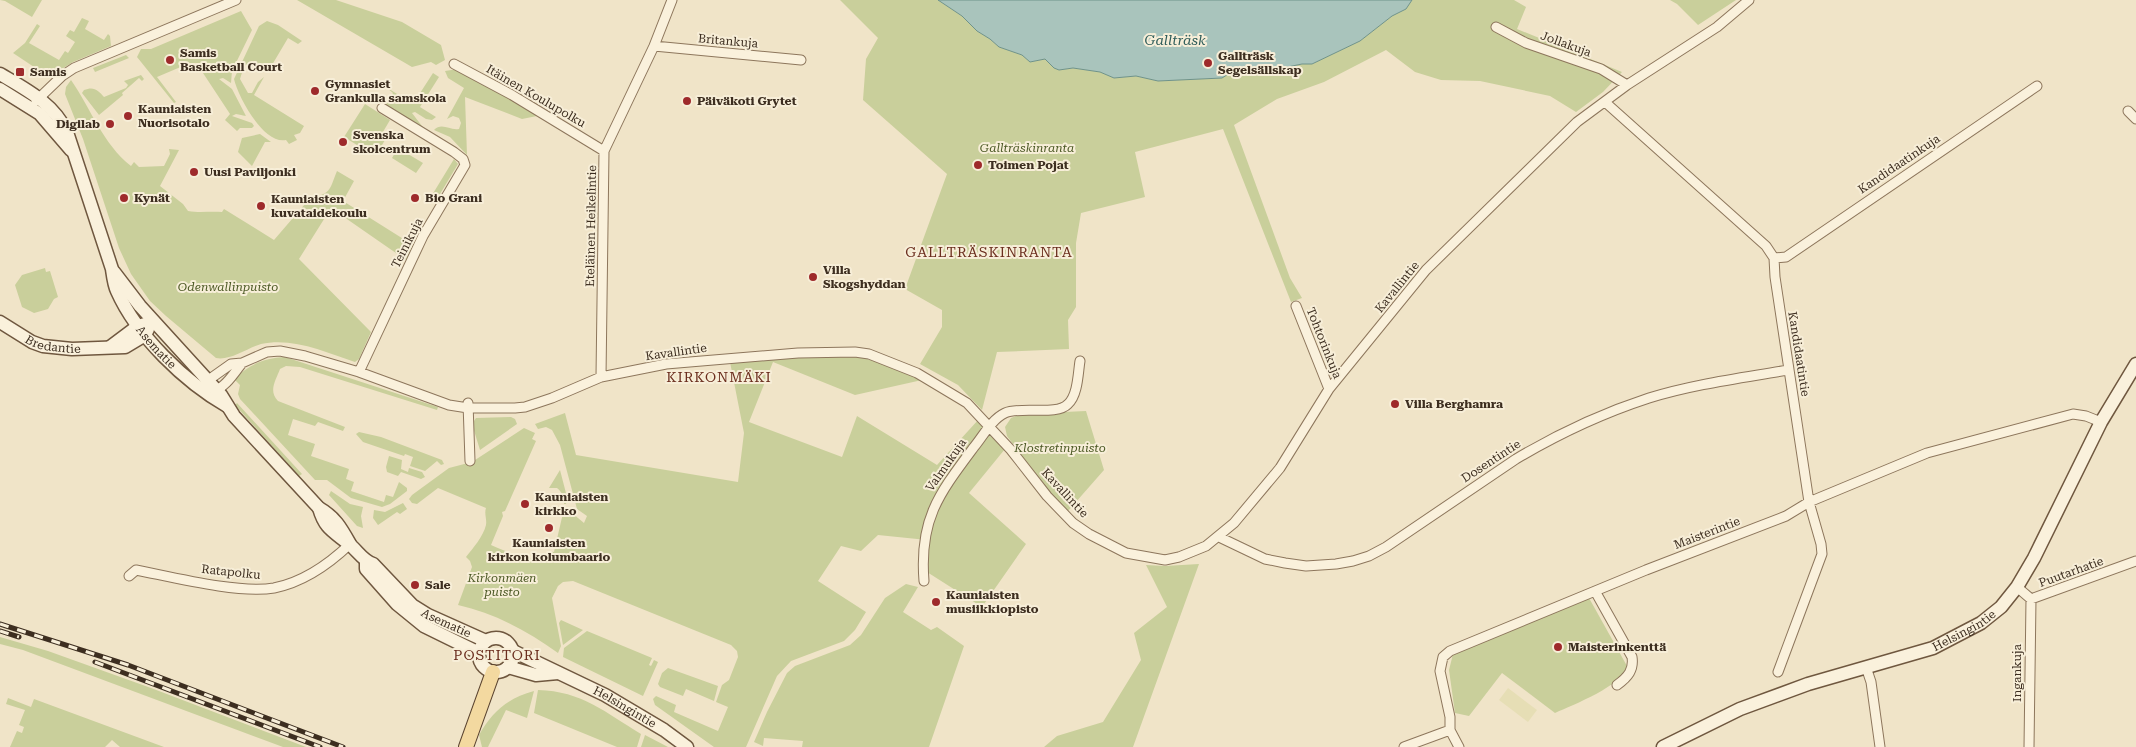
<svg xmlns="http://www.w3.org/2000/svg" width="2136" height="747" font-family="'Roboto Serif',serif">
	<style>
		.farmland { fill: #e6deb5 }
		.green { fill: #c9cf9b }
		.water { fill: #a9c4bc; stroke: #6f938a }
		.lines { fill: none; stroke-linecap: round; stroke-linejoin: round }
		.street-casing { stroke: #8d765c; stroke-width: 11 }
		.secondary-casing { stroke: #6f573f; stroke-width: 15 }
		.primary-casing { stroke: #5b4430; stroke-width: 16 }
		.street { stroke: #faf1dc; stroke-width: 9 }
		.secondary { stroke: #faf1dc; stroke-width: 12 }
		.primary { stroke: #f3d9a0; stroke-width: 14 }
		.rail-casing { stroke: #3d2e20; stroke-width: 5 }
		.rail { stroke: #f7eed8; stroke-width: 3; stroke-dasharray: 9; stroke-linecap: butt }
		.poi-dot { fill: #9e2a2b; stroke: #f7eed8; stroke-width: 2 }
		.labels { text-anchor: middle; stroke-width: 4; stroke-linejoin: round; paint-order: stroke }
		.street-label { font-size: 12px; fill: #3d2e20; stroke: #f7eed8 }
		.poi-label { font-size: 12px; font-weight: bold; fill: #3d2e20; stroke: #f7eed8; text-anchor: start }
		.park-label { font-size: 12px; font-style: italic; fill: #4d5a26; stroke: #f7eed8 }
		.water-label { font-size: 14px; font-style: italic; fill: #2f5d5a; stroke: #f7eed8 }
		.neighbourhood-label { font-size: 14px; letter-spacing: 1px; fill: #6b2e1e; stroke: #f7eed8 }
	</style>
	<rect width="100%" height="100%" fill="#f0e4c8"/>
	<path class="farmland" d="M1508 688 1537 710 1528 722 1499 700Z"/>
	<path class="green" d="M0 0H42L32 17 5 1Z
		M297 0H336L402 22 441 45 445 60 436 65 431 62 412 67Z
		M840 0H938L962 16 977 31 990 39 999 47 1022 55 1030 62 1045 59 1054 68 1059 70 1073 68 1100 72 1114 78 1136 76 1158 81 1222 78 1238 68 1251 67 1268 71 1302 64H1312L1360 41 1392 16 1406 9 1412 0H1514L1526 7 1517 29 1622 72 1603 92 1576 112 1550 96 1480 81 1441 80 1415 72 1386 50 1324 82 1277 99 1234 125 1290 278 1302 298 1291 302 1223 129 1135 152 1145 197 1081 213 1076 243V307L1068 320 1069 349 997 352 982 410 958 385 920 364 942 327V310L905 289 947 174 863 100 866 59 878 38Z
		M1670 0H1736L1698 25 1677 4Z
		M241 11 252 30 232 71 231 83 223 78 219 79 232 89 246 116 236 114 232 116 252 123 254 126 252 128H240L237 131 225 120 230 114 203 73 205 63H190L157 77 176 102 174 103 137 57 141 49H151Z
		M82 18 89 21 85 29 104 40 108 34 110 36 111 46 73 62 49 77 13 53 25 43 37 24 40 26 29 43 59 60 65 51 68 53 75 42 66 36 70 30 74 32Z
		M267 21 278 25 302 41 298 44 288 38 272 65 260 68 249 64 244 66 240 79 248 93H252L258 82 264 77 254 95 304 126 300 133 294 135 297 140 289 144 286 140C264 145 238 97 234 79L259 26Z
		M126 55 129 58 95 72 93 68Z
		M458 69 542 115 522 119 465 97 467 155 450 137 434 130C442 122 450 131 459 129L461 123 459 118 453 116 447 119 464 88 448 78 445 71Z
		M433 73 439 77 420 107 436 117 432 120 426 119 415 112 412 113 425 130 384 106 381 99 387 103 393 93 386 87 413 104Z
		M141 75 144 79 142 81 139 78 122 93 123 95 99 115 82 93 84 90C94 86 98 90 104 97L126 88 128 85 124 81Z
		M71 80C91 109 103 144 131 166L134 162 139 167 164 166 170 154 169 149 179 150 160 186 183 204 188 211C200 213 210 211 222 212L224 209 274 240 311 197C332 195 330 187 337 171L354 181 343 201 405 240 409 233 413 235 415 243 406 260 331 208 299 259 371 332 359 359 355 362C325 352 293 337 261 344 247 348 230 361 216 358L166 316 150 301 131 274 119 248 83 139 65 94 66 87Z
		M365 104 390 120 380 137 385 140 379 150 374 147 370 153 344 137Z
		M260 134 271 142H265L252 166 238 152 242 138Z
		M398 148 423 163 416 173 392 158Z
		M454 159 458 164 434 204 429 200Z
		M45 268 46 272 50 271 58 297 54 299 48 309 34 313 22 307 15 285 22 275Z
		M833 354C870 356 889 366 922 380L855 395 773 362 749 422 842 457 857 416 937 465 979 419 1005 449 969 493 1026 544 982 607 927 572V540L878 535 861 551 841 546 818 581 866 612 855 630 844 641 791 661 777 676 746 747H714L655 705 653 699 656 696 676 705 674 712 718 731 728 707 716 702 722 685 729 680 738 657 737 651 731 645 573 581 563 582 558 586 552 598 561 646 558 653C528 631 494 613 458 605L472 567 470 561 466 557C473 548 483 537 486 525 487 519 484 514 486 508L438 488 417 504 412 503 409 499 412 495 449 468 472 462 524 428 535 433 532 439 536 441 505 511 502 512 503 516 491 545C504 551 514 553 526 561L527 558 547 562 550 551 554 552 563 513H572L584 523 587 516 577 509 560 445 552 430 546 427 538 429 535 424 565 413 576 455 738 482 744 433 730 362Z
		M285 357 438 407 437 410 300 367 286 366 280 369C276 380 268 391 278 401L345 427 343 431 318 422 315 426 293 419 288 435 315 444 311 456 349 469 346 479 354 482 351 491 384 502 386 495 393 497 399 482 407 488V491L390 504 382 507 351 498 327 480H315L240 399 238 394 240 385 234 379C250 364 264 358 285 357Z
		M237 403 302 474 299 476 235 405Z
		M1086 411 1104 470 1068 511 1044 486 1007 436 1005 427 1011 418 1021 414Z
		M511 417 515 419 517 424 480 450 472 424 476 418Z
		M359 432 381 437 442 460 444 464 441 465 437 461 425 471 410 466 413 457 405 454 404 456 363 442 356 434Z
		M389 456 402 460 401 469 408 472 409 468 422 472 425 477 421 479 401 472 398 476 387 472 386 467Z
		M560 470 567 497 566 504H564C564 497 563 493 557 488H549Z
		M331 491 350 504 363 507 361 516 363 528 357 526 329 495Z
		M403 503 407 509 400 514 397 512 378 525 373 518 374 510 385 512Z
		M1199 564 1133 747H1044L1057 736 1103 722 1141 660 1134 633 1167 607 1146 565 1165 566Z
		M906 584 918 587 903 612 931 630 937 627 964 646 929 747H802L803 741 764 738 763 746 754 742 767 712 787 673 795 666 850 645 861 635 885 598Z
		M1589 598 1627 666C1624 685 1573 705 1555 713L1502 673 1469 716 1455 713 1449 670 1453 654Z
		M561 620 583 630 563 645 559 623Z
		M587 631 652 658 649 665 651 666 654 660 658 662 643 696 563 657 564 648Z
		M0 637 48 651 151 688 306 747H283L23 650 0 644Z
		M668 668 718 686 714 701 686 689 683 696 660 687 658 684 662 673Z
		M538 690C582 691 606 713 641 734L637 747H617L534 713Z
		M534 691 527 718 506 710 488 747H482L479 735C492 712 508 698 534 691Z
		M8 698 31 707 34 699 164 747H120L112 740 105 747H10L17 731 22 733 24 727 19 725 25 710 6 704Z
		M645 735 668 747H641Z"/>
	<path class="water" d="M938 0H1412L1406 9 1392 16 1360 41 1312 64H1302L1268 71 1251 67 1238 68 1222 78 1158 81 1136 76 1114 78 1100 72 1073 68 1059 70 1054 68 1045 59 1030 62 1022 55 999 47 990 39 977 31 962 16Z"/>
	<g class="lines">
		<g class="street-casing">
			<path id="street" d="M1496 27 1526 43 1601 69 1627 85
				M654 46 801 60
				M454 64 512 95 604 151
				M36 101 62 76 74 68 236 0
				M1605 102 1766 246 1774 258 1775 277 1809 502 1821 544 1822 554 1778 672
				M2128 111 2136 119
				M1774 258 1786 257 2037 86
				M1296 306 1329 389
				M359 372 423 236 465 165 463 159 454 152 382 108
				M601 377 604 151 654 46 672 0
				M207 385V381L231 364 242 363 267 352 280 351 305 356 359 372 449 405 468 408H515L525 407 552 398 601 377 666 364 798 353 855 352 869 354 917 373 967 403 1011 450 1047 496 1073 523 1089 534 1126 553 1165 560 1179 557 1206 546 1234 523 1280 468 1329 389 1426 270 1577 122 1627 85 1717 27 1749 0
				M212 391C224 390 235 372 242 363
				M468 403 470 461
				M1219 537 1265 559 1285 563 1306 566 1336 564 1353 561 1369 556 1386 547 1516 459C1558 434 1603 413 1649 398 1694 384 1742 378 1788 370
				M129 576 136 570C172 577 239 594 274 588 304 582 328 565 350 544
				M924 581C919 519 939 494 974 447 983 436 992 419 1005 413 1021 406 1057 416 1068 404 1078 395 1078 373 1080 361
				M2017 587 2031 599 2136 561
				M1595 591 1632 657C1634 670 1628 677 1617 685
				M1866 667 1871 682 1880 747
				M1450 730 1459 747
				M1404 747 1450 730V717L1440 671 1443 657 1450 651 1646 570 1786 516 1809 502 1927 453 2073 414 2086 416 2101 422
				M2029 747 2031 599"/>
		</g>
		<g class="secondary-casing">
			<g id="secondary">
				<path id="s1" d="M0 74C27 90 53 103 67 132L112 269C113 276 114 285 117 291 137 336 185 382 227 406"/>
				<path d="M0 89 40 114 71 150"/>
				<path d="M114 272 140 306 221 395 234 416 319 508C335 517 341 528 350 544"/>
				<path id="s2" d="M0 322 32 342 43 346 72 349 125 347 145 335 148 329"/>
				<path d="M110 347 138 326 145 324"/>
				<path id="s3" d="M319 508C325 529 333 531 349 544 358 551 362 560 373 564L412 605 428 615 486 641"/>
				<path d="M366 561V569L397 604 424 626 479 653"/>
				<circle cx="496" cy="655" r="17"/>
				<path id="s4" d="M513 651 605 695 664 730 687 747"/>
				<path d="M508 667 536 675 558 673"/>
				<path id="s5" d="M1663 747 1740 709 1808 684 1933 648 1981 623 2001 607 2017 587 2034 558 2101 422 2136 364"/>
			</g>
		</g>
		<g class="primary-casing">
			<path id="primary" d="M466 747 493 672"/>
		</g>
		<use href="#street" class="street"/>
		<use href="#secondary" class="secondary"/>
		<use href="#primary" class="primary"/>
		<g class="rail-casing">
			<path id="rail" d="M0 624 128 665 343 747
				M0 631 19 637
				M95 662 320 747"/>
		</g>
		<use href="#rail" class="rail"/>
	</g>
	<g class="poi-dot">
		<circle cx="170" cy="60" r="5"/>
		<circle cx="1208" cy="63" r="5"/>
		<rect x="15" y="67" width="10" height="10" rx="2.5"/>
		<circle cx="315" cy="91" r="5"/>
		<circle cx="687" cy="101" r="5"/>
		<circle cx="128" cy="116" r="5"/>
		<circle cx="110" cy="124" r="5"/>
		<circle cx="343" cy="142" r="5"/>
		<circle cx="978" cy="165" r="5"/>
		<circle cx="194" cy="172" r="5"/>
		<circle cx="124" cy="198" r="5"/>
		<circle cx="415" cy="198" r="5"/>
		<circle cx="261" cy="206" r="5"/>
		<circle cx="813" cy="277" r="5"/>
		<circle cx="1395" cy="404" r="5"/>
		<circle cx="525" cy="504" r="5"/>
		<circle cx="549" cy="528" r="5"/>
		<circle cx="415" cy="585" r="5"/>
		<circle cx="936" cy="602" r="5"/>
		<circle cx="1558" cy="647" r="5"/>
	</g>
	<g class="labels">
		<g class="street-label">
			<text transform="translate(728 41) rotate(5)" y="4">Britankuja</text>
			<text transform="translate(1566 44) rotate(20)" y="4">Jollakuja</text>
			<text transform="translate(536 96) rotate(30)" y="4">Itäinen Koulupolku</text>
			<text transform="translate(1899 164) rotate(-34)" y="4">Kandidaatinkuja</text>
			<text transform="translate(591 226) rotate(-89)" y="4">Eteläinen Heikelintie</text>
			<text transform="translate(407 243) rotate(-63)" y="4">Teinikuja</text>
			<text transform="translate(1397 287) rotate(-51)" y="4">Kavallintie</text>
			<text dy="4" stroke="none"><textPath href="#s2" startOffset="59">Bredantie</textPath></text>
			<text transform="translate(1324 343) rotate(68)" y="4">Tohtorinkuja</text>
			<text dy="4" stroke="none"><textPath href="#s1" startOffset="326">Asematie</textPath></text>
			<text transform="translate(676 352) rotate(-8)" y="4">Kavallintie</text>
			<text transform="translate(1799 354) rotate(81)" y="4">Kandidaatintie</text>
			<text transform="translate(1491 461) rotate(-33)" y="4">Dosentintie</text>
			<text transform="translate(946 465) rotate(-55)" y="4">Valmukuja</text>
			<text transform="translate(1065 493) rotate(47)" y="4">Kavallintie</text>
			<text transform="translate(1707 533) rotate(-21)" y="4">Maisterintie</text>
			<text transform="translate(231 572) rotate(6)" y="4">Ratapolku</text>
			<text transform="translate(2071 572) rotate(-20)" y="4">Puutarhatie</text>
			<text dy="4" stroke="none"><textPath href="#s3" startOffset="175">Asematie</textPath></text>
			<text dy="4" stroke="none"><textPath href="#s5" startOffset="324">Helsingintie</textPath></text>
			<text transform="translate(2017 673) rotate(-90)" y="4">Ingankuja</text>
			<text dy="4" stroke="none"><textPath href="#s4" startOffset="125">Helsingintie</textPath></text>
		</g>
		<g class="poi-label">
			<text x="180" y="57">Samis<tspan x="180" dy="14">Basketball Court</tspan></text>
			<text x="1218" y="60">Gallträsk<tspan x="1218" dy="14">Segelsällskap</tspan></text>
			<text x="30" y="76">Samis</text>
			<text x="325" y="88">Gymnasiet<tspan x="325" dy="14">Grankulla samskola</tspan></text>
			<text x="697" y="105">Päiväkoti Grytet</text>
			<text x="138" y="113">Kauniaisten<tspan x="138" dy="14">Nuorisotalo</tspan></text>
			<text x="100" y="128" text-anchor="end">Digilab</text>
			<text x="353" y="139">Svenska<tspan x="353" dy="14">skolcentrum</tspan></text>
			<text x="988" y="169">Toimen Pojat</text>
			<text x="204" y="176">Uusi Paviljonki</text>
			<text x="134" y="202">Kynät</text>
			<text x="425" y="202">Bio Grani</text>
			<text x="271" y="203">Kauniaisten<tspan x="271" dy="14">kuvataidekoulu</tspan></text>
			<text x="823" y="274">Villa<tspan x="823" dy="14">Skogshyddan</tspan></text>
			<text x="1405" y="408">Villa Berghamra</text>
			<text x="535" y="501">Kauniaisten<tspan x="535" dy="14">kirkko</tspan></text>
			<text x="549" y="547" text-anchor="middle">Kauniaisten<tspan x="549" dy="14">kirkon kolumbaario</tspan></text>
			<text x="425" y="589">Sale</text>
			<text x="946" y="599">Kauniaisten<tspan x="946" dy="14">musiikkiopisto</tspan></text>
			<text x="1568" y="651">Maisterinkenttä</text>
		</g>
		<g class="park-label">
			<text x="1027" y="152">Gallträskinranta</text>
			<text x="228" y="291">Odenwallinpuisto</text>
			<text x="1060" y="452">Klostretinpuisto</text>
			<text x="502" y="582">Kirkonmäen<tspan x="502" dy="14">puisto</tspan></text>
		</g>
		<g class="water-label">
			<text x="1175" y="45">Gallträsk</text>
		</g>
		<g class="neighbourhood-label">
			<text x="989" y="257">GALLTRÄSKINRANTA</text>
			<text x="719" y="382">KIRKONMÄKI</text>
			<text x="497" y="660">POSTITORI</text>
		</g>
	</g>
</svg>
